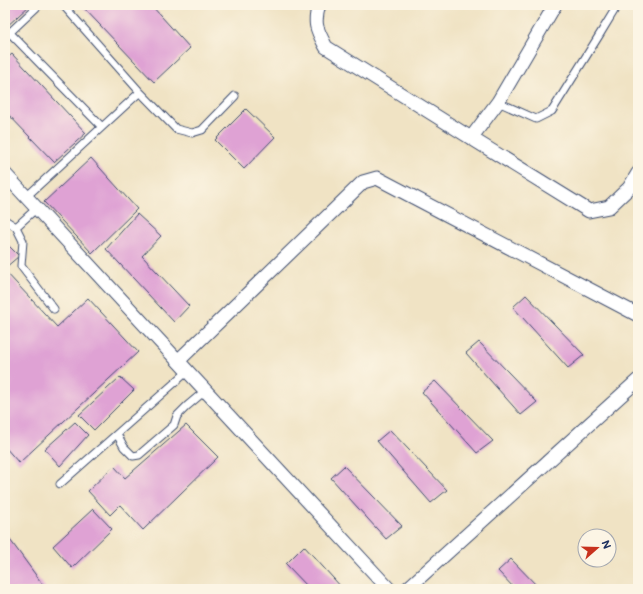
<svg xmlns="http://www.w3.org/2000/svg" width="643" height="594" font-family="'Balsamiq Sans',sans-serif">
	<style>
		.building { fill: #dfa2d4 }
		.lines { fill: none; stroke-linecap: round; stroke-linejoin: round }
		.service-casing { stroke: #3b4a6d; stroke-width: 9 }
		.minor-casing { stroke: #3b4a6d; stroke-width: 15 }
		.service { stroke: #fff; stroke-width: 7 }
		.minor { stroke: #fff; stroke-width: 13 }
	</style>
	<rect width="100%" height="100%" fill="#fcf5e5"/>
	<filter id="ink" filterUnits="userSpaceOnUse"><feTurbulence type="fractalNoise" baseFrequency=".025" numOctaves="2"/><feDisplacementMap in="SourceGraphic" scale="8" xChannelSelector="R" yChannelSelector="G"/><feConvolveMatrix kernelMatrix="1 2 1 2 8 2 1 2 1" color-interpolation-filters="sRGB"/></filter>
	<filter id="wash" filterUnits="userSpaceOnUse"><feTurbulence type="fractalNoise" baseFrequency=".012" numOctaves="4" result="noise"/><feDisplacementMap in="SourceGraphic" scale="16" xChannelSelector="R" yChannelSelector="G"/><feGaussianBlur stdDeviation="0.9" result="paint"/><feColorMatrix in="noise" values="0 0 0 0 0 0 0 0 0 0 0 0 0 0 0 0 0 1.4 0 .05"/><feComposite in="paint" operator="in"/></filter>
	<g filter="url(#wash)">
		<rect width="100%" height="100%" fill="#f0e3c4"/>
		<g id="blocks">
			<path class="building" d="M5 5H30L5 28Z
				M81 5H151L190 48 154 82Z
				M12 54 86 133 54 162 5 111V60Z
				M246 109 275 137 244 169 215 140Z
				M91 158 137 209 92 253 44 202Z
				M137 214 161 236 142 256 189 306 174 322 106 249Z
				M5 242 19 256 5 268Z
				M5 271 57 327 88 298 138 352 19 463 5 447Z
				M526 295 584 355 568 368 513 307Z
				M479 342 537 402 521 415 466 353Z
				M120 377 134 390 94 430 79 415Z
				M435 381 493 441 477 453 422 392Z
				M75 422 88 435 60 466 45 449Z
				M186 425 218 457 143 530 120 505 110 515 88 491 114 466 125 478Z
				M390 430 447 490 431 503 377 441Z
				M344 466 402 526 386 539 331 478Z
				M93 509 112 529 72 568 53 546Z
				M5 533 46 589H5Z
				M304 546 343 589H310L286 564Z
				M511 559 540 589H515L498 571Z"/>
		</g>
	</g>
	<g filter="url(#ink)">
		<use href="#blocks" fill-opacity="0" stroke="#3b4a6d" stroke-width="1"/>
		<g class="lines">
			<g class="service-casing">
				<path id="service" d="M63 5 140 92 176 129 192 133 202 130 235 96
					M10 33 102 127 26 197
					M5 37 39 5
					M498 102 536 119 552 111 600 34 614 11V5
					M102 127 140 92
					M5 220 16 227 23 241 21 266 54 309
					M16 227 37 208
					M117 434 124 447 133 456 139 455 174 425 177 416 187 406 206 390
					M60 484 188 371"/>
			</g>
			<g class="minor-casing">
				<path id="minor" d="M319 5C313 24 317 30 326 47L471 138 589 211 609 207 629 188 638 173
					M471 138 498 102 555 5
					M5 174 389 589
					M178 361 363 182 377 178 638 315
					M407 589 638 380"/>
			</g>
			<use href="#service" class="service"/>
			<use href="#minor" class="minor"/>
		</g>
	</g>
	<rect width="643" height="594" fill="none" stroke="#fcf5e5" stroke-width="20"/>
	<g transform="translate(597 548) rotate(70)"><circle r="19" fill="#fcf5e5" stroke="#a2a6af"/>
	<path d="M0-3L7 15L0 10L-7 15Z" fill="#c8321e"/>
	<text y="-6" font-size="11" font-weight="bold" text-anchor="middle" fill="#1b2f5e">N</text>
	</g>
</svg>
